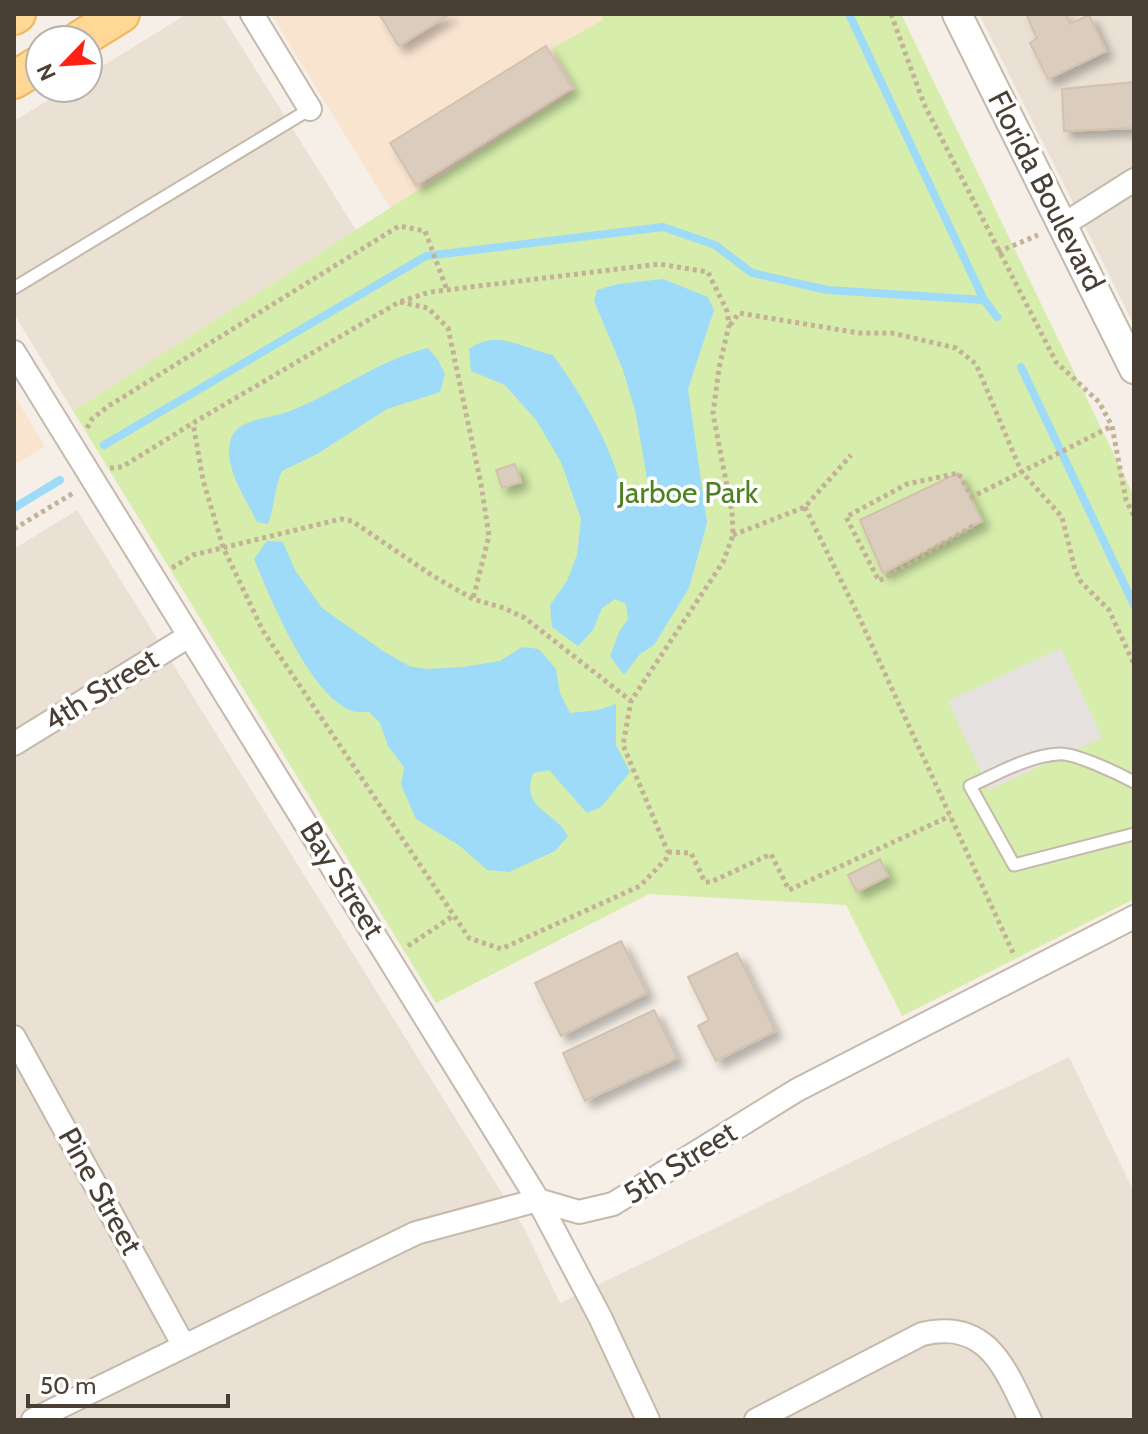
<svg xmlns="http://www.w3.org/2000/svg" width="1148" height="1434" font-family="Cabin,sans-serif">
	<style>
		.residential { fill: #eae1d4 }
		.commercial { fill: #f9e4d0 }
		.green { fill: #d6edab }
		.parking { fill: #e6e2df }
		.water { fill: #9ddbf8 }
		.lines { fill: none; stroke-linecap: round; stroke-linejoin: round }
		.stream { stroke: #9ddbf8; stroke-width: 8 }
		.building { fill: #dbcdbe; stroke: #d3c1ad; stroke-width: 2; filter: url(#shadow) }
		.service-casing { stroke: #c5b9ab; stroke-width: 15 }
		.minor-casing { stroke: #c5b9ab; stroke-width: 26 }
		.tertiary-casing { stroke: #c5b9ab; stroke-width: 32 }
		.primary-casing { stroke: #f0b55a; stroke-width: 40 }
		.path { stroke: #c5b198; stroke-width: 5; stroke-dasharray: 4 4; stroke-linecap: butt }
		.service { stroke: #fff; stroke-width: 11 }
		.minor { stroke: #fff; stroke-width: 22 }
		.tertiary { stroke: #fff; stroke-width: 28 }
		.primary { stroke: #ffd896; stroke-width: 36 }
		.labels { text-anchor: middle; stroke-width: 7; stroke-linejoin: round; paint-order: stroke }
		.street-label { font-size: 30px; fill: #493f35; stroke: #fff }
		.park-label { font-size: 30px; fill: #4e8122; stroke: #fff }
	</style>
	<defs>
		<filter id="shadow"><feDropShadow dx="7" dy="7" stdDeviation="4" flood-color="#0004"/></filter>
	</defs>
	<rect width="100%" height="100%" fill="#f5efe7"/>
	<path class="residential" d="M187 14H221L356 230 73 411 14 314V121L68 88H88V75Z
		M979 14H1134V325Z
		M77 510 525 1230 560 1303 1069 1057 1134 1192V1420H14V549Z"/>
	<path class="commercial" d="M271 14H601L604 20 577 89 390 208Z
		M14 395 45 446 14 465Z"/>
	<path class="green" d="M601 14H901L1134 496V899L902 1016 846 905 649 894 436 1003 73 411 576 89 552 48 603 20Z"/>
	<path class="parking" d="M1061 648 1102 738 989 790 948 701Z"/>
	<path class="water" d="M663 279 708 297 714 310 688 389 707 523 689 588 654 645 640 654 624 675 610 656 619 632 628 619 626 604 615 599 602 608 593 630 578 646 552 627 550 605 567 581 577 555 581 519 561 462 536 420 505 385 471 371 469 349C498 329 522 348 553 355 583 397 609 441 623 492H643L648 484 636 414 623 370 594 301 597 290 618 284Z
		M428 348 438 360 445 374 440 392 387 409 317 454 282 471C274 489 275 505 268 524L257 522C246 499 224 468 230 442 235 418 269 419 287 412 336 394 378 360 428 348Z
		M267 541 283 542 295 570 322 608 383 651 409 666 427 669 463 667 500 661 522 647 539 649 556 669 560 693 570 713 598 710 616 704V745L630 772 601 807 587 813 549 770 533 773C520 810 554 810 568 836L555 851 509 872 487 870 460 846 416 819 401 785 404 767 388 746 380 723 369 712C363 712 355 713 350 710 309 693 271 600 254 559Z"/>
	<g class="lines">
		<path class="stream" d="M849 14 984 300
			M1021 367 1134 605
			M104 445 426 256 663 227 715 245 752 273 827 290 984 300 997 317
			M14 508 60 480"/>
	</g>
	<path class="building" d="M379 14H450L399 46Z
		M1026 14H1066L1070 24 1089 15 1106 51 1048 79 1030 43 1037 38Z
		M546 46 572 88 416 185 390 143Z
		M1134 82V128L1064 131 1062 89Z
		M515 464 521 482 502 488 496 470Z
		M958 473 982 521 883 573 860 520Z
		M880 859 888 876 857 892 848 875Z
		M621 941 647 993 561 1036 535 983Z
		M737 953 775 1031 716 1061 698 1026 709 1020 688 977Z
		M654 1010 677 1058 585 1101 563 1053Z"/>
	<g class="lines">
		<g class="service-casing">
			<path id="service" d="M14 288 310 109
				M1134 782C1119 774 1074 752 1058 754 1028 756 997 774 970 786L1014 865 1134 834"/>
		</g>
		<g class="minor-casing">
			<path id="minor" d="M252 14 310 109
				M1063 225 1134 180
				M14 352 538 1200 600 1317 648 1420
				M14 744 189 636
				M14 1037 184 1346
				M33 1420 416 1233 538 1200 579 1212 613 1204 797 1090 1134 917
				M756 1420 922 1334C989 1318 1006 1371 1030 1420"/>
		</g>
		<g class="tertiary-casing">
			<path id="tertiary" d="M957 14 1134 369"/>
		</g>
		<g class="primary-casing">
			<path id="primary" d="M14 16 17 14
				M79 40 121 14
				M14 80 40 64"/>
		</g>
		<path class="path" d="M891 14 924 104 1056 362 1099 402 1112 426 1126 500 1134 516
			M998 252 1038 235
			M400 302 428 308 448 328 481 484 489 536 473 599
			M730 325 739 313 859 333H892L956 348 976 364 1021 471 1062 517 1075 570 1081 582 1109 610 1134 664
			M87 428 92 419 107 407 399 226 425 231 447 290
			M110 468 122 467 193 423 399 302 430 292 659 264 708 272 727 311 729 325 719 368 713 414 732 512 733 535 723 562 631 701 623 745 668 852 666 859 640 886 501 949 469 938 263 631 223 547 203 480 193 423
			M805 507 859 617 1014 955
			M973 526 879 581 846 517 907 484 958 473 972 497 1112 426
			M14 529 75 492
			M733 535 805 507 851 455
			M172 568 193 555 341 519 352 521 433 576 473 599 504 608 525 618 631 701
			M668 852 691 853 705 882H711L771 854 789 890 950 816
			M408 946 453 916"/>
		<use href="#service" class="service"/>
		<use href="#minor" class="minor"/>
		<use href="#tertiary" class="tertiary"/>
		<use href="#primary" class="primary"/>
	</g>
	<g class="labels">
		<g class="street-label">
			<text transform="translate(1046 191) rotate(63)" y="10">Florida Boulevard</text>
			<text transform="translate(101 690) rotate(-32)" y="10">4th Street</text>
			<text transform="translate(342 880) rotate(58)" y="10">Bay Street</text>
			<text transform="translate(680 1163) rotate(-32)" y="10">5th Street</text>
			<text transform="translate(100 1191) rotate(61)" y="10">Pine Street</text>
		</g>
		<g class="park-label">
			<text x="688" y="503">Jarboe Park</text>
		</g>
	</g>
	<rect width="1148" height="1434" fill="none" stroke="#493f35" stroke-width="32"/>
	<g transform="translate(64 64) rotate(245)"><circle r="38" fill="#ffffff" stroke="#b6b2ae" stroke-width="2"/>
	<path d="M0-6L14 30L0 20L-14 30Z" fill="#ff2214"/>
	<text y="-12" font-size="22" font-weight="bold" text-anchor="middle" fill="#493f35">N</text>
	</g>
	<path d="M28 1394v12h200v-12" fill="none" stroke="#493f35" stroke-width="4"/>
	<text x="40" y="1394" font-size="24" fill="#493f35" stroke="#ffffff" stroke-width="6" paint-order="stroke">50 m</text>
</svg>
